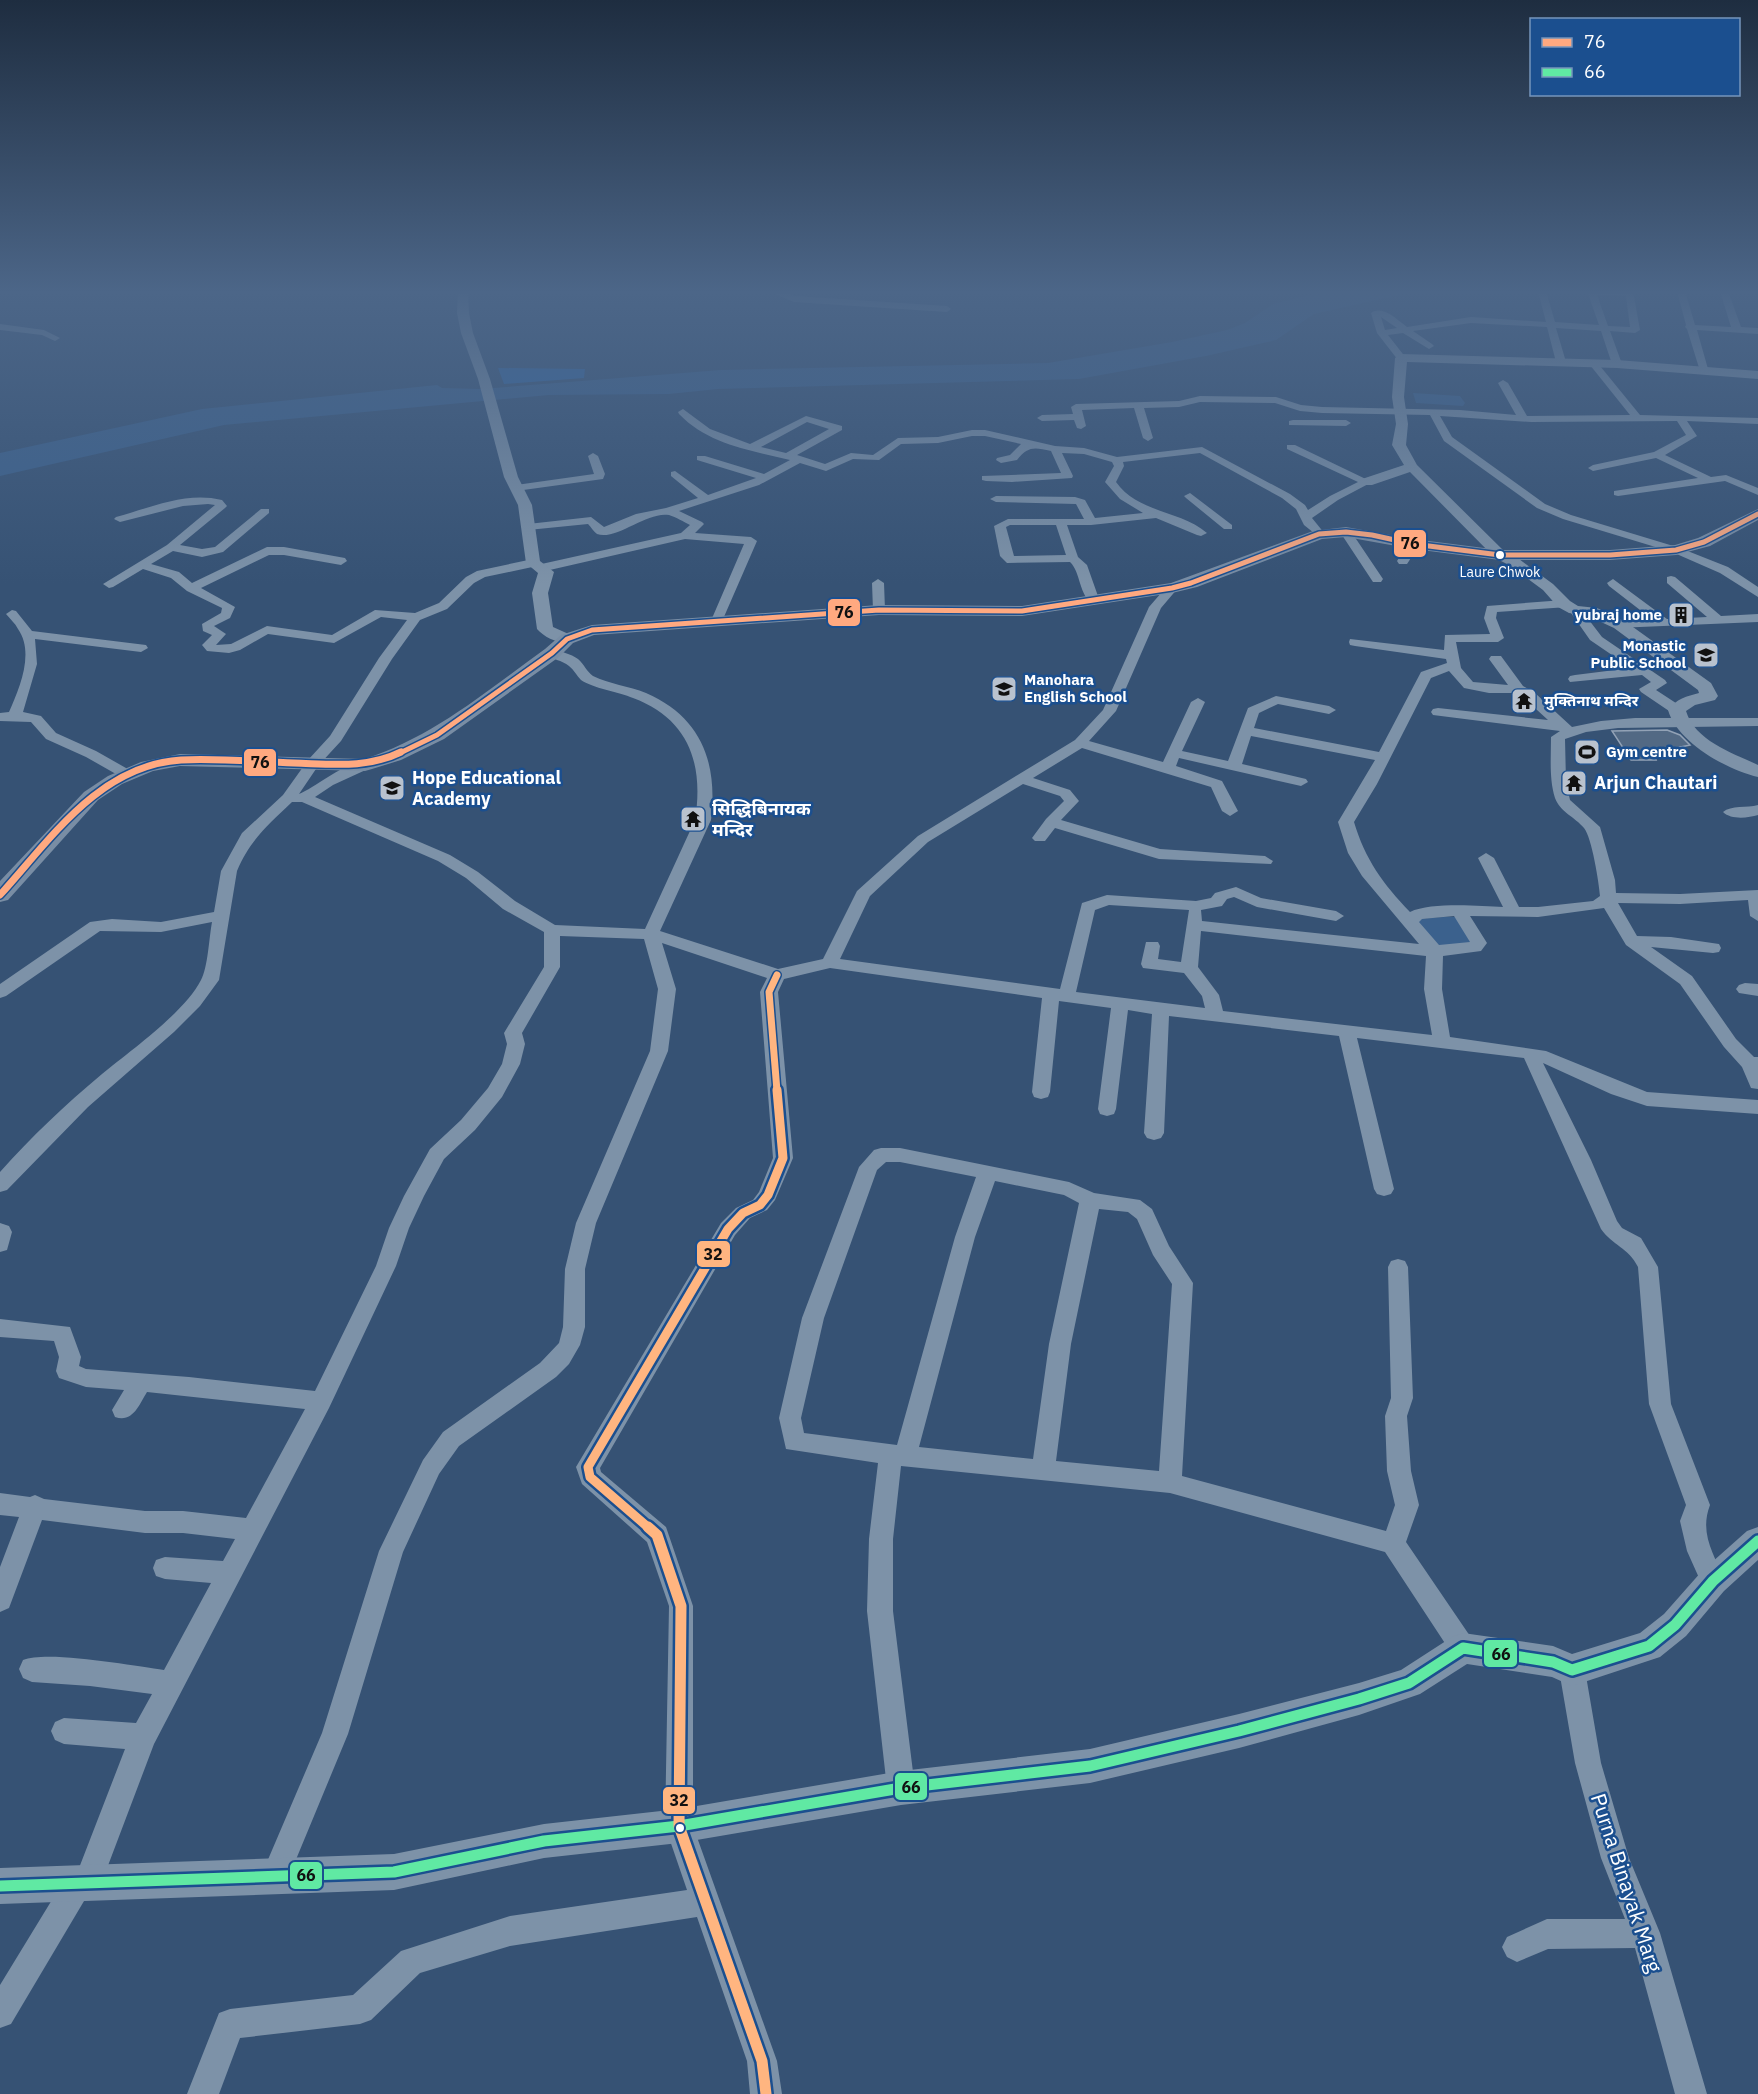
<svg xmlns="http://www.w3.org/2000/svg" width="1758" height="2094" font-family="'IBM Plex Sans','Noto Sans Devanagari',sans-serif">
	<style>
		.green { fill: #2f66a5 }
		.water { fill: #3b618d }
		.building { fill: #526984; stroke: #92a2b6; stroke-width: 1.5 }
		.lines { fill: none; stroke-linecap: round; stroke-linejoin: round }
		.minor { fill: #7d92a8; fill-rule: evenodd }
		.tertiary { fill: #7d92a8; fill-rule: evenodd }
		.secondary { fill: #798da4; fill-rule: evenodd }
		.bus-1-far1-casing { stroke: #1b4f8f; stroke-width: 8 }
		.bus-1-casing { stroke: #1b4f8f; stroke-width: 10 }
		.bus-2-casing { stroke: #1b4f8f; stroke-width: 16 }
		.bus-3-far2-casing { stroke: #1b4f8f; stroke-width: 10 }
		.bus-3-far1-casing { stroke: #1b4f8f; stroke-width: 14 }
		.bus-3-casing { stroke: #1b4f8f; stroke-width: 16 }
		.bus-1-far1 { stroke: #ffa980; stroke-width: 5 }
		.bus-1 { stroke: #ffa980; stroke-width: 7 }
		.bus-2 { stroke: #60e9a3; stroke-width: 11 }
		.bus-3-far2 { stroke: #ffb580; stroke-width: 7 }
		.bus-3-far1 { stroke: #ffb580; stroke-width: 9 }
		.bus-3 { stroke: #ffb580; stroke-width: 11 }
		.bus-dot { fill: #fff; stroke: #1b4f8f; stroke-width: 2 }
		.labels { text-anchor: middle; stroke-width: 5; stroke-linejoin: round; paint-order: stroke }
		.far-bus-label { font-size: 14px; fill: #fff; stroke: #1b4f8f }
		.far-poi-label { font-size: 15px; font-weight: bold; fill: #fff; stroke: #1b4f8f; text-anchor: start }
		.poi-label { font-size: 18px; font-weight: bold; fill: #fff; stroke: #1b4f8f; text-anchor: start }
		.near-street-label { font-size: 21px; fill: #fff; stroke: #1b4f8f }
		.line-badge { stroke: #1b4f8f; stroke-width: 2 }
		.pale-badge-label { font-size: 16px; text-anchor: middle; font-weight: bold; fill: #111 }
	</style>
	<rect width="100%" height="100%" fill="#365274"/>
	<path class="green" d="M498 368 585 369 584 378 504 384Z"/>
	<path class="water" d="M1325 291H1417L1314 314 1276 340 1206 356 1079 379 718 389 669 394 549 395 224 425 0 476V453L202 409 437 385 442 388 481 389 721 370 1048 363 1172 342 1227 330 1245 323 1273 304Z
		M1413 393 1460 396 1465 403 1463 406 1416 403Z
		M1444 917H1457L1474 941 1466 945 1440 947 1419 923V919Z"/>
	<path class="building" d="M1667 730 1680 735 1690 745 1652 753 1656 760H1631L1612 731Z"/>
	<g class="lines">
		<path class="minor" d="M768 291H780L795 296 947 306 951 309 947 312 794 302Z
			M1538 291H1546L1555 322 1599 325 1587 291H1633L1640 330 1635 333 1610 331 1622 364 1620 366 1612 364 1601 331 1556 328 1566 362 1561 365 1556 362 1547 327 1471 323 1413 331 1432 344 1434 346 1429 349 1403 333 1388 335 1406 358 1401 361 1398 360 1377 333 1371 313C1383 305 1396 319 1407 327L1471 317 1546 322ZM1597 295 1626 296 1630 327 1608 326ZM1381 317 1397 328 1385 330Z
			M1677 291H1685L1695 325 1731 327 1720 291H1728L1741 327 1758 328V334L1697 330 1708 369 1700 371 1687 329 1685 327 1686 325Z
			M0 324 44 330 60 338 55 341 42 335 0 330Z
			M1590 361H1596L1640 415 1758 418V424L1687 421 1697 436 1665 455 1711 477 1726 475 1758 488V495L1725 481 1618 496 1614 495V491L1698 478 1656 458 1593 471 1588 468 1593 465 1654 452 1686 435 1677 421 1531 422 1440 416 1452 437 1545 504 1571 515 1680 548 1728 567 1758 587V597L1720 573 1672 552 1563 519 1537 508 1444 441 1430 415 1322 413 1300 411 1275 403 1200 402 1179 407 1144 408 1153 438 1148 441 1143 438 1134 408 1082 410 1086 426 1081 429 1077 428 1074 420 1042 421 1037 418 1042 415 1073 414 1071 407 1076 404 1179 401 1200 396 1276 397 1301 405 1322 407 1460 410 1516 415 1498 383 1503 380 1508 383 1527 416 1630 415 1590 365Z
			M683 409 710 429 750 444 806 416 842 426V430L797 455 825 464 851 453 873 455 898 438 938 437 972 430H985L1055 446 1084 448 1117 457 1202 447 1290 494 1305 505 1308 510 1330 496 1358 482 1287 449V445H1295L1372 482 1338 500 1312 518 1325 534 1319 537 1304 525 1296 509 1282 498 1200 453 1123 462 1124 466 1116 482C1138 513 1180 510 1207 533L1201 536 1197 535 1156 518 1091 525H1067L1078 557 1087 565 1099 599 1093 603C1079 597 1081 572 1070 562L1007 563 1000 556 994 526 1008 519H1084L1076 504 996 502 990 499 996 496 1075 497 1085 500 1095 518 1143 513 1120 499 1105 482 1114 466 1112 462 1084 454 1062 453 1073 476 1072 478 1012 482 986 481 982 480V476L1061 473 1051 451C1034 447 1028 446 1017 460L1001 463 996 460 997 458 1010 455 1021 444 985 436H972L938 443 901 444 879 460 853 459 826 471 800 463 759 485 679 511 702 522 704 524 695 533 751 537 757 541 720 626H712L710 623 744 544 685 539 541 572 537 571V566L485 577 474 583 447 609 420 620 392 659 341 741 318 766 299 794C317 787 350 757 370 762L372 765 370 768 333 785 315 797 450 855 478 872 515 901 555 925 645 929 695 820C704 764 689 719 633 698 619 692 592 688 581 680 577 676 574 670 569 666 562 660 552 660 545 653L552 649C560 651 571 654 578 659 584 664 587 672 593 676 609 684 629 686 646 693 701 717 718 762 711 820L660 931 778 969 823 959 857 891 918 836 1075 740 1103 710 1149 607 1168 585H1176L1178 588 1161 608 1116 711 1089 741 1163 762 1191 702 1198 698 1205 702 1182 751 1228 761 1248 708 1276 696 1329 706 1336 710 1329 714 1278 704 1259 713 1254 728 1379 752 1421 672 1447 663 1446 659 1355 646 1350 645 1349 642 1350 639 1444 650 1445 635 1490 634 1484 618 1487 606 1564 600 1568 601 1570 604 1568 607 1497 612 1496 618 1504 638 1498 642H1456L1461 668 1473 682 1508 685 1489 659 1491 656H1501L1523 686 1535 693 1572 727 1601 721 1635 718H1758V726L1618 728 1586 732 1565 739 1566 782 1570 800 1600 827 1615 880 1616 893 1680 894 1758 890V921L1750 916 1748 900 1680 904 1618 903 1637 936 1671 937 1719 944 1721 948 1719 952 1713 953 1651 947 1692 976 1736 1039 1754 1057H1758V1089L1751 1088 1742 1067 1724 1047 1680 984 1626 945 1604 908 1538 917 1470 916 1487 943 1481 951 1443 956 1442 989 1450 1037 1546 1051 1647 1092 1758 1100V1114L1647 1106 1611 1094 1543 1063 1591 1160 1617 1221 1622 1228 1641 1238 1658 1267 1671 1404 1710 1505C1699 1534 1714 1554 1725 1581L1722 1589 1713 1593 1704 1589 1687 1551 1680 1521 1686 1505 1649 1404 1638 1267C1628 1247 1613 1246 1601 1229L1524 1058 1357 1038 1394 1189 1391 1194 1384 1196 1377 1194 1374 1189 1339 1036 1169 1016 1164 1133 1161 1138 1154 1140 1147 1138 1144 1133 1152 1014 1128 1010 1116 1109 1114 1114 1107 1116 1100 1114 1098 1109 1111 1008 1059 1001 1050 1092 1048 1097 1041 1099 1034 1097 1032 1092 1042 998 830 968 784 979 778 992 793 1158 775 1200 767 1210 750 1218 735 1235 600 1468 601 1472 666 1527 693 1606V1826L777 2061 782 2094H750L747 2061 697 1917 510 1946 420 1973 371 2020 360 2024 240 2038 219 2094H187L219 2013 230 2009 353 1995 401 1951 510 1916 687 1890 665 1826 669 1606 647 1542 582 1484 576 1467 721 1223 736 1208 753 1200 759 1192 773 1158 760 992 767 978 662 943 676 989 668 1051 596 1223 585 1269V1327L580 1345 569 1364 556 1377 459 1446 439 1474 403 1552 348 1734 285 1886 275 1890 265 1886 261 1876 322 1733 379 1551 423 1460 443 1432 540 1363 559 1343 563 1327 565 1269 576 1223 650 1051 658 989 644 939 560 936V967L522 1033 525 1044 520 1064 502 1097 475 1130 444 1159 424 1196 409 1228 396 1266 329 1408 154 1744 98 1892 87 1896 11 2024 0 2028V1985L69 1872 79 1868 125 1749 64 1744 55 1740 51 1731 55 1722 64 1718 136 1723 152 1694 90 1686 32 1682 23 1678 19 1669 23 1660C48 1650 134 1666 164 1670L211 1583 165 1579 156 1576 153 1568 156 1560 165 1557 223 1561 235 1539 183 1533H145L42 1520 9 1608 0 1612V1567L19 1517 0 1515V1493L30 1497 35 1495 44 1499 145 1511H183L246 1518 305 1409 147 1392C139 1405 133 1423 115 1417L112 1410 124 1390 86 1387 59 1378 56 1371 59 1357 54 1341 0 1337V1319L70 1327 81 1357 79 1366 86 1369 189 1377 315 1391 376 1266 389 1228 404 1196 430 1149 461 1120 488 1088 502 1064 507 1044 504 1033 544 967V932L503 909 466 878 438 861 302 802H292C268 825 250 840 237 871L219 980 200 1006 174 1032 88 1107 7 1190 0 1192V1172C31 1137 66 1104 102 1074 130 1051 185 1012 201 980 208 967 209 938 212 922L161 932 100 931 6 996 0 998V984L90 922 112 919 161 922 214 912 221 871 242 833 283 795 308 760 330 736 379 658 407 620 381 617 334 643 268 634 240 650 229 653 207 651 202 645 212 635 203 631 202 624 221 613 222 608 187 591 171 578 143 569 113 587 109 588 103 584 167 545 215 505 208 504 183 506 120 522 114 519 116 517C150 508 186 491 222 500L227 506 225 508 180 545 202 549 215 547 261 509H269V513L223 552 202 557 173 551 151 564 179 572 192 583 267 547H284L345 558 347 561 341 565 284 555H269L201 588 235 607 230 618 214 626 226 634 216 645 231 644 267 626 332 635 375 610 415 613 439 603 466 577 477 571 533 559 537 560V565L681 533 690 525C684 522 676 517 669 515 647 511 616 541 597 534 594 532 591 527 588 524L528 530 522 527 528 524 591 517 604 527 636 514 666 508 698 498 671 476V472L675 471 708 495 756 478 697 460V456H705L764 474 790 460C750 450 709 445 679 414L678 412ZM807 422 829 429 786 453 761 447ZM1010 525H1056L1066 555 1014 556 1006 527ZM1449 671 1464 688 1489 693H1515L1525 699 1548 720 1438 708 1433 709 1431 712 1433 715 1560 731 1551 737C1551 757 1549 779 1555 798 1560 812 1575 817 1584 828 1592 838 1599 883 1600 896L1593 901 1538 907H1519L1494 858 1486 853 1478 858 1503 907C1479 906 1431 902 1410 912 1383 884 1365 859 1354 822L1377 784 1431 678ZM1251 736 1375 760 1338 822 1348 853 1362 876 1419 944 1202 921 1201 910 1222 906 1227 899 1234 897 1257 907 1336 921 1344 916 1336 911 1261 898 1236 887 1215 893 1211 898 1196 901 1107 895 1082 903 1060 989 840 959 870 896 928 842 1023 784 1060 796 1064 801 1046 819 1032 838 1035 841H1045L1055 828 1159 859 1271 864 1273 861 1265 856 1160 849 1061 820 1079 801 1070 790 1033 778 1082 748 1211 787 1222 811 1230 816 1238 811 1222 781 1176 766 1179 758 1301 786 1308 782 1306 779 1242 764ZM1109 905 1189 910 1181 962 1158 959 1160 946 1158 942H1146L1141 964 1143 968 1184 973 1202 996 1205 1008 1076 992 1095 910ZM1454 916 1470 942 1439 945 1419 922 1422 919ZM1201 931 1426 956 1424 989 1432 1035 1223 1011 1219 995 1198 967Z
			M1293 420H1346L1351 423 1346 426 1289 425V421Z
			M593 453 598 456 605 474 603 479 516 491 510 488 516 485 594 474 588 456Z
			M1190 493 1232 525V529H1224L1186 498 1184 496Z
			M1346 529 1350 530 1383 579 1381 582H1373L1371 579 1340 532Z
			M1413 540 1419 544 1409 561 1407 564H1399L1397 561 1409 542Z
			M1671 576 1675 577 1721 616 1758 614V622L1616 628 1614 625 1616 622 1620 621 1653 620 1609 586 1607 583 1613 579 1667 619 1707 617 1667 583V577Z
			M878 579 884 583 885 610 879 614 873 610 872 583Z
			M1575 606 1579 607 1602 637 1665 680 1667 683 1656 690 1682 707 1684 710 1682 713H1672L1641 692 1639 689 1651 682 1642 675 1570 682 1568 679 1570 676 1575 675 1631 668 1590 640 1569 610Z
			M12 610 16 611 32 631 146 645 148 648 141 652 35 639 37 664 23 712 41 716 56 733 96 751 133 772 135 775 133 778H123L86 757 46 739 31 722 0 721V713L9 712C19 689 35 653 18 629 15 623 10 619 6 614Z
			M1758 805V815C1748 818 1731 820 1723 812 1731 805 1747 808 1758 805Z
			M1745 983 1758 984V996L1739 993 1736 989 1739 985Z
			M881 1148H900L1069 1182 1094 1193 1140 1200 1152 1209 1169 1246 1193 1283 1182 1476 1386 1531 1395 1505 1387 1471 1385 1416 1391 1398 1388 1267 1391 1261 1398 1259 1405 1261 1408 1267 1413 1398 1407 1416 1411 1471 1419 1505 1406 1542 1472 1639 1476 1648 1472 1657 1463 1660 1454 1657 1385 1552 1170 1493 901 1466 893 1539V1611L915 1788 911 1798 901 1802 891 1798 887 1788 867 1611 869 1539 878 1463 786 1449 779 1418 802 1318 859 1167 874 1150ZM886 1162H900L976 1177 955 1237 897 1445 804 1433 801 1418 824 1318 877 1170ZM995 1181 1064 1195 1079 1203 1049 1344 1033 1459 919 1447 975 1237ZM1099 1209 1128 1212 1137 1219 1153 1255 1172 1284 1159 1471 1056 1461 1071 1344Z
			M0 1223 9 1226 12 1232 7 1250 0 1252Z
			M1572 1657 1581 1661 1585 1670 1601 1763 1629 1858 1660 1933 1707 2094H1675L1635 1948 1548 1949 1517 1962 1507 1957 1502 1947 1507 1937 1547 1919H1625L1601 1858 1575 1763 1559 1670 1563 1661Z"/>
		<path class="tertiary" d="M458 291H468L469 313 473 333 490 379 518 477 532 505 540 561 554 572 548 593 553 627 573 636 575 639 573 642C560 645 545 638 537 629L532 593 538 573 526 563 518 505 504 477 478 379 461 333 457 313Z
			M1401 354 1617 360 1758 371V379L1617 368 1407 362 1404 397 1408 424 1406 445 1417 465 1505 552 1519 559 1553 584 1570 601 1578 606 1597 608 1626 622 1711 683 1718 696 1715 700 1695 705 1686 711C1695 741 1733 753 1758 765V777C1727 770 1677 742 1668 710 1676 699 1687 696 1699 693L1698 690 1614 628 1588 616 1569 613 1558 607 1543 590 1509 565 1495 558 1410 472 1372 485H1362L1360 482 1362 479 1404 465 1392 445 1396 424 1392 397 1395 358Z
			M1758 1527V1560L1724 1591 1686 1636 1660 1657 1572 1686 1552 1677 1467 1664 1420 1694 1359 1715 1239 1748 1090 1783 901 1805 679 1843 544 1858 394 1890 0 1904V1868L394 1854 544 1824 679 1809 901 1771 1090 1749 1239 1714 1359 1683 1401 1670 1452 1637 1463 1633 1553 1646 1572 1654 1640 1633 1664 1614 1702 1571 1747 1531Z"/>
		<path class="secondary" d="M1758 509V520L1710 546 1676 555 1610 560H1500L1413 549 1346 537 1322 539 1197 587 1172 593 1022 616 879 615 594 635 573 643 559 657 444 739 401 760 372 769 365 771 180 766 153 771 122 784 98 800 8 900 0 902V881L84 792 108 776 141 762 180 754 364 759C432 738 488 690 545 649L561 635 592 625 879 605 1022 606 1171 583 1313 531 1346 527 1413 539 1500 550H1610L1675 545 1698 538Z"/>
		<g class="bus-1-far1-casing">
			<path id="bus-1-far1" d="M398 754 437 735 552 653 567 639 592 630 879 610 1022 611 1172 588 1191 583 1319 534 1346 532 1372 535 1413 544 1500 555H1610L1676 550 1704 542 1758 514"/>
		</g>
		<g class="bus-1-casing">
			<path id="bus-1" d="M0 895C50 840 99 765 181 760 218 758 257 762 294 763 331 764 367 769 401 752"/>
		</g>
		<g class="bus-2-casing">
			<path id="bus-2" d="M0 1886 394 1872 544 1841 679 1826 901 1788 1090 1766 1239 1731 1359 1699 1409 1683 1463 1648 1553 1662 1572 1670 1649 1646 1675 1625 1713 1581 1758 1541"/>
		</g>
		<g class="bus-3-far2-casing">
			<path id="bus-3-far2" d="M777 975 769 992 777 1091"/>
		</g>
		<g class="bus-3-far1-casing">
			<path id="bus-3-far1" d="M650 1529 590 1477 588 1467 728 1229 743 1213 760 1205 768 1195 783 1158 777 1090"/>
		</g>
		<g class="bus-3-casing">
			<path id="bus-3" d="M648 1527 657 1535 681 1606 679 1826 762 2061 766 2094"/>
		</g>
		<use href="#bus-1-far1" class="bus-1-far1"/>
		<use href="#bus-1" class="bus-1"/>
		<use href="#bus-2" class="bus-2"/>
		<use href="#bus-3-far2" class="bus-3-far2"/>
		<use href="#bus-3-far1" class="bus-3-far1"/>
		<use href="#bus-3" class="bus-3"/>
	</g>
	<linearGradient id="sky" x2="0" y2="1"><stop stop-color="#1e2d40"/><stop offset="0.5" stop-color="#4c6688"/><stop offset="1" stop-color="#4c6688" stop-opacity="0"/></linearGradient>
	<rect width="1758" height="584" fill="url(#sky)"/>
	<defs>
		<g id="building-square" transform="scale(1.35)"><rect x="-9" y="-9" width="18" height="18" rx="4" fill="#b9c2ce" stroke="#1b4f8f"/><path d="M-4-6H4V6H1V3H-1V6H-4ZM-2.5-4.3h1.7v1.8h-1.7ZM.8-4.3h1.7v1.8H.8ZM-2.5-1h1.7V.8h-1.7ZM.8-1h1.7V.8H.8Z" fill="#111"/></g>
		<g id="school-square" transform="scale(1.35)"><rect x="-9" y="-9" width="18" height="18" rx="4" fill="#b9c2ce" stroke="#1b4f8f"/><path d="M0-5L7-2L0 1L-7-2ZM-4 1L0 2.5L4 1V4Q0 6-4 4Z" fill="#111"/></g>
		<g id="temple-square" transform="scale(1.35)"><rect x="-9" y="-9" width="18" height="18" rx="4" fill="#b9c2ce" stroke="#1b4f8f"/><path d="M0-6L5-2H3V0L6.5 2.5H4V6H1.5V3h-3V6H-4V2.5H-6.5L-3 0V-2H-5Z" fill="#111"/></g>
		<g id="stadium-square" transform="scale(1.35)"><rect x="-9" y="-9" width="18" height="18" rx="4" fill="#b9c2ce" stroke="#1b4f8f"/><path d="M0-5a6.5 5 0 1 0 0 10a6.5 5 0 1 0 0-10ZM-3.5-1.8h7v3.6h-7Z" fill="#111"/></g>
	</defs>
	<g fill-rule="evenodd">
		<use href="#building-square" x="1681" y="615"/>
		<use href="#school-square" x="1706" y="655"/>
		<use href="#school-square" x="1004" y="689"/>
		<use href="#temple-square" x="1524" y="701"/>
		<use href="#stadium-square" x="1587" y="752"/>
		<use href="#temple-square" x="1574" y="783"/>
		<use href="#school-square" x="392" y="788"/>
		<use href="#temple-square" x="693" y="819"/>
	</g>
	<g class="bus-dot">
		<circle cx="1500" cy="555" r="5"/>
		<circle cx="680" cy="1828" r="5"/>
	</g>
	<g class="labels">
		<g class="far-bus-label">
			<text x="1500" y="577">Laure Chwok</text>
		</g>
		<g class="far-poi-label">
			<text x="1662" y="620" text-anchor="end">yubraj home</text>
			<text x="1686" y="651" text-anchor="end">Monastic<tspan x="1686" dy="17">Public School</tspan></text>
			<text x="1024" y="685">Manohara<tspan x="1024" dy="17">English School</tspan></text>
			<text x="1544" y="706">मुक्तिनाथ मन्दिर</text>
			<text x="1606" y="757">Gym centre</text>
		</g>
		<g class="poi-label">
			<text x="412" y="784">Hope Educational<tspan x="412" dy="21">Academy</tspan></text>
			<text x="1594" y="789">Arjun Chautari</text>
			<text x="712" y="815">सिद्धिबिनायक<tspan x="712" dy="21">मन्दिर</tspan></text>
		</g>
		<g class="near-street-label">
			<text transform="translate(1626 1883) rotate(72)" y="7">Purna Binayak Marg</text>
		</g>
	</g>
	<g class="line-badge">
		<rect x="1393" y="529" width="34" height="29" rx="6" fill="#ffa980"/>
		<rect x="827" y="598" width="34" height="29" rx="6" fill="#ffa980"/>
		<rect x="243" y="748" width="34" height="29" rx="6" fill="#ffa980"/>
		<rect x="696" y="1240" width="35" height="28" rx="6" fill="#ffb580"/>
		<rect x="1483" y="1639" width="35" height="29" rx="6" fill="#60e9a3"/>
		<rect x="894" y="1772" width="34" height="29" rx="6" fill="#60e9a3"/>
		<rect x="662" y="1786" width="34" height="29" rx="6" fill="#ffb580"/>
		<rect x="289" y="1861" width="34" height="29" rx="6" fill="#60e9a3"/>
	</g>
	<g class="pale-badge-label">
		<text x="1410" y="549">76</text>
		<text x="844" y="618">76</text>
		<text x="260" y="768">76</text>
		<text x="713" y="1260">32</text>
		<text x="1501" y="1660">66</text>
		<text x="911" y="1793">66</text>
		<text x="679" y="1806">32</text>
		<text x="306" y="1881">66</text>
	</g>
	<rect x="1530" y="18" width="210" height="78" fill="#1b4f8f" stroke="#7695bc" stroke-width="1.5"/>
	<rect x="1542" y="38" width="30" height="9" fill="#ffa980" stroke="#7695bc" stroke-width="1.5"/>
	<text x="1584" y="48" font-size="18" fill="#ffffff">76</text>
	<rect x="1542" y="68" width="30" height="9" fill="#60e9a3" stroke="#7695bc" stroke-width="1.5"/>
	<text x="1584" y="78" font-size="18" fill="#ffffff">66</text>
</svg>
